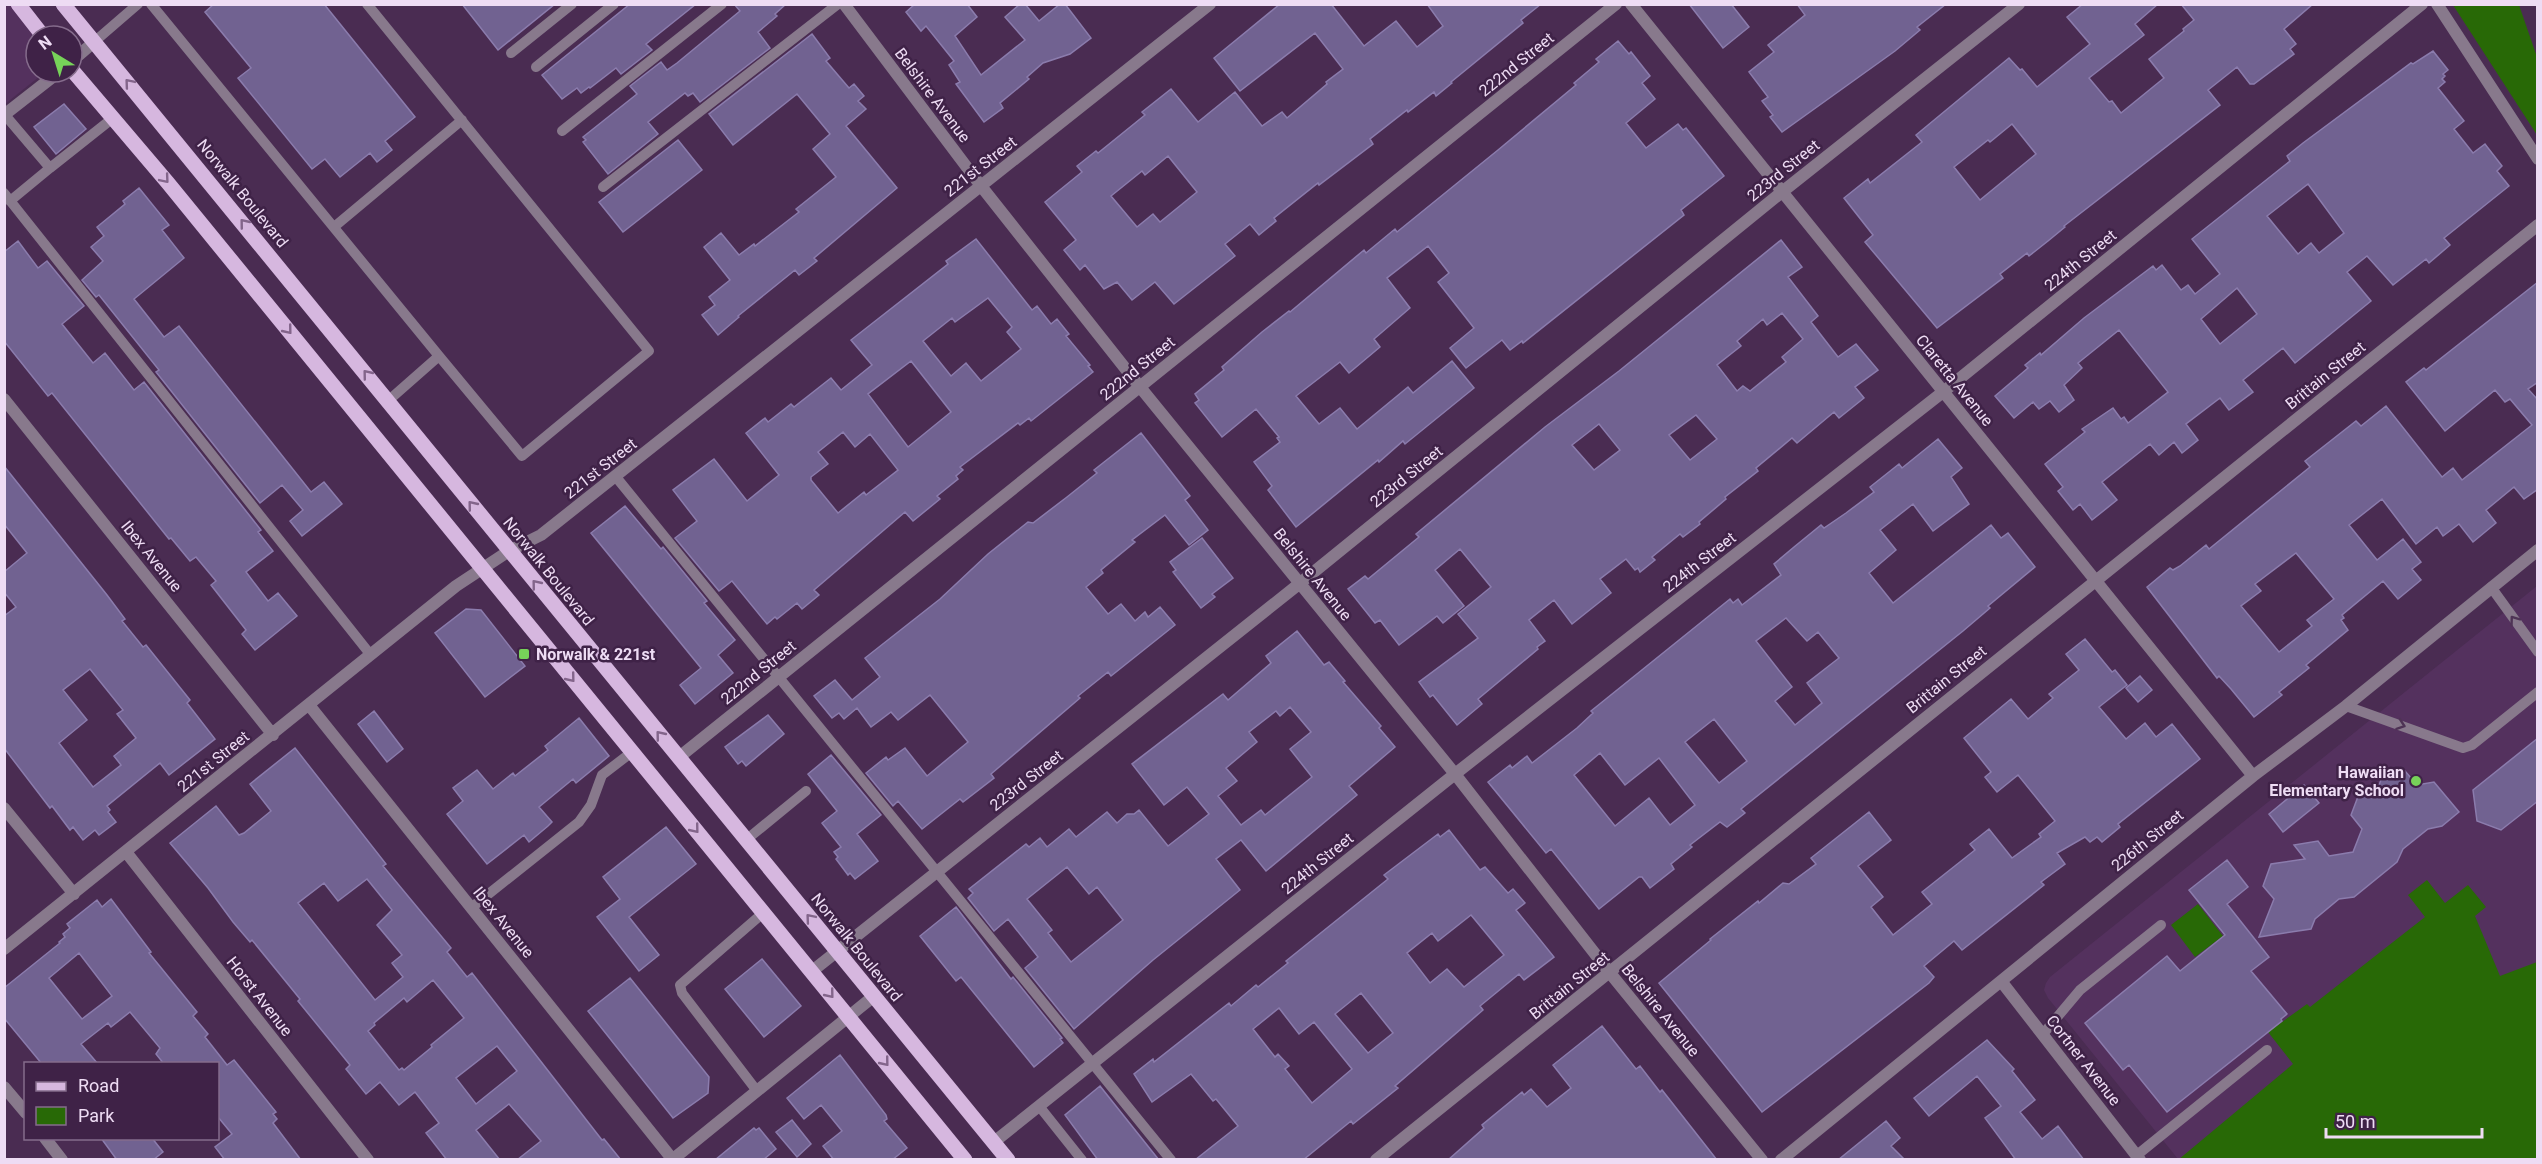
<svg xmlns="http://www.w3.org/2000/svg" width="2542" height="1164" font-family="Roboto,sans-serif">
	<style>
		.built { fill: #54315e }
		.green { fill: #286906 }
		.building { fill: #716291; stroke: #8b7cad; stroke-width: 1.5; fill-rule: evenodd }
		.lines { fill: none; stroke-linecap: round; stroke-linejoin: round }
		.service { stroke: #88798c; stroke-width: 10 }
		.minor { stroke: #88798c; stroke-width: 12 }
		.tertiary { stroke: #88798c; stroke-width: 12 }
		.primary { stroke: #d6b7df; stroke-width: 15 }
		.oneway { stroke: #83658b }
		.oneway2 { stroke: #4e3355 }
		.poi-dot { fill: #77d259; stroke: #3f2247; stroke-width: 2 }
		.labels { text-anchor: middle; stroke-width: 5; stroke-linejoin: round; paint-order: stroke }
		.street-label { font-size: 16px; fill: #eedcf4; stroke: #3f2247 }
		.poi-label { font-size: 16px; font-weight: bold; fill: #eedcf4; stroke: #3f2247; text-anchor: start }
	</style>
	<rect width="100%" height="100%" fill="#4a2c52"/>
	<path class="built" d="M9 4 36 38V72H45L5 104 4 5Z
		M2537 586V1159H2178L2048 998 2044 990 2046 983 2050 977Z"/>
	<path class="green" d="M2453 5H2519L2537 57V135Z
		M2427 880 2445 903 2468 885 2486 907 2475 916 2500 976 2537 962V1159L2178 1160 2293 1064 2268 1032 2307 1004 2310 1007 2425 917 2408 895Z
		M2198 904 2223 936 2195 957 2171 925Z"/>
	<path class="building" d="M214 4H324L415 117 385 141 392 150 377 162 370 153 340 177 325 159 312 169 238 78 251 68 205 12Z
		M462 4H555L498 50Z
		M630 4H696L646 44 652 50 621 74 616 68 590 88 589 87 581 93 577 88 562 99 542 75Z
		M734 4H786L775 14 777 16 758 32 770 48 700 102 693 93 688 96 685 93 648 122 658 134 608 174 583 142 586 140 583 137 637 94 630 86 661 62 667 70 677 63 740 11Z
		M915 4H967L977 17 955 36 981 75 1025 40 1005 17 1020 4H1025L1039 21 1060 4H1065L1091 38 1070 54 1043 63 1027 77 1029 79 1000 103 1003 108 984 122 956 84 960 82 949 65 954 61 926 26 921 31 906 12Z
		M1280 4H1331L1364 46 1396 21 1417 47 1443 26 1427 4H1541L1521 20 1523 23 1451 82 1452 83 1436 96 1434 92 1408 112 1407 110 1370 139 1373 144 1319 185 1318 183 1274 218 1276 221 1259 235 1250 224 1225 244 1235 256 1174 304 1155 282 1132 300 1117 282 1104 289 1085 265 1080 270 1064 250 1076 240 1045 202 1082 172 1077 166 1096 151 1098 153 1145 115 1142 112 1171 89 1198 122 1235 92 1262 126 1282 112 1287 118 1327 84 1326 82 1343 69 1315 33 1240 91 1214 58ZM1168 156 1197 192 1160 222 1153 214 1137 227 1111 196 1142 171 1145 175Z
		M1689 4H1731L1749 27 1723 48Z
		M1797 4H1946L1917 27 1920 30 1895 51 1782 132 1770 117 1773 115 1762 101 1768 97 1749 72 1774 52 1768 45 1805 15Z
		M2083 4H2158L2135 24 2144 35 2089 78 2109 102 2112 101 2121 113 2164 78 2149 59 2184 31 2183 29 2194 20 2181 4H2313L2284 29 2296 44 2290 49 2294 54 2254 84H2250L2237 67 2208 90 2220 105 2064 226 2065 227 2048 241 2029 256 2027 253 2000 274 2003 278 1937 328 1865 242 1873 235 1844 198 1868 179 1870 183 1922 142 1916 135 2009 58 2020 70 2022 69 2037 87 2090 44 2067 17ZM2012 124 2036 154 1980 200 1954 167 1988 140 1990 142Z
		M812 34 830 58 826 61 849 88 854 84 864 96 858 101 866 109 846 126 897 188 814 258 817 261 799 275 795 270 738 316 739 317 718 335 702 315 715 305 709 297 730 280 704 247 721 233 739 255 754 244 755 246 799 212 796 209 836 177 813 149 830 134 797 94 733 145 709 114Z
		M1618 41 1629 54 1631 52 1650 76 1642 83 1655 99 1626 123 1646 148 1678 124 1683 130 1686 128 1724 176 1681 210 1684 215 1523 343 1522 341 1510 350 1502 340 1466 368 1450 348 1474 328 1438 282 1449 273 1428 246 1387 278 1410 308 1374 339 1380 347 1349 373 1340 362 1296 396 1319 424 1340 408 1357 429 1408 387 1413 393 1452 361 1474 388 1405 444 1403 441 1379 462 1378 460 1296 527 1268 490 1272 486 1254 462 1280 442 1277 438 1279 437 1256 409 1222 437 1195 403 1199 400 1195 394 1224 370 1222 367 1262 332 1289 311 1290 312 1364 250 1366 253 1395 229 1397 232 1498 150 1576 85 1574 83 1599 62 1596 59Z
		M2433 51 2448 70 2443 74 2445 76 2442 79 2445 82 2438 88 2464 121 2454 129 2473 153 2485 144 2502 166 2497 171 2509 186 2444 238 2450 245 2429 263 2426 259 2393 285 2367 256 2347 272 2371 301 2295 363 2283 348 2243 380 2253 392 2229 410 2220 398 2186 424 2198 440 2182 453 2174 442 2159 455 2150 444 2102 482 2117 500 2092 520 2080 504 2073 510 2058 491 2063 487 2045 464 2085 432 2082 429 2113 408 2121 419 2124 417 2128 423 2168 392 2119 330 2078 363 2082 368 2064 385 2074 400 2059 412 2050 401 2039 409 2033 402 2014 418 1995 396 2028 368 2025 365 2040 353 2041 355 2084 318 2153 266 2156 270 2162 265 2181 290 2188 285 2195 294 2220 274 2192 239 2290 161 2287 156 2303 143 2411 63 2413 64ZM2308 184 2344 233 2319 253 2311 243 2298 254 2267 216ZM2237 288 2257 314 2220 344 2201 319Z
		M64 104 86 129 56 154 34 127Z
		M678 140 702 170 623 232 599 202Z
		M139 188 169 225 162 230 184 258 134 299 164 337 179 326 311 492 324 482 342 504 302 536 290 521 303 510 282 485 260 503 156 372 159 370 99 295 96 297 82 280 103 261 91 247 104 236 97 227 125 204 123 201Z
		M976 239 1032 310 1037 306 1051 324 1057 319 1069 334 1066 336 1090 365 1088 366 1093 372 1031 421 1029 418 1020 425 1018 423 960 467 963 470 956 476 958 479 937 496 940 499 913 521 905 512 814 590 819 595 802 609 797 603 777 619 775 617 767 624 732 581 719 591 675 538 697 521 673 490 714 459 747 501 779 475 746 433 765 418 768 422 791 404 794 407 831 378 841 390 872 365 851 340 948 264 946 261ZM988 298 1012 327 1007 332 1021 349 981 381 966 363 951 376 923 341 952 318 955 322ZM911 361 951 412 908 447 868 394ZM843 432 855 447 870 434 898 470 866 495 864 492 838 513 811 480V477L828 464 818 452Z
		M1781 240 1802 267 1788 277 1818 316 1811 322 1838 357 1856 344 1878 370 1855 387 1864 398 1839 418 1834 412 1797 443 1792 438 1756 468 1758 471 1725 497 1726 499 1699 522 1700 524 1683 537 1680 534 1652 557 1655 560 1640 572 1638 568 1635 570 1626 559 1600 579 1611 593 1572 624 1554 600 1529 620 1545 641 1537 647 1538 649 1478 699 1482 704 1457 725 1433 695 1430 697 1419 682 1478 638 1458 614 1491 587 1460 549 1435 570 1464 606 1443 623 1437 616 1399 645 1380 620 1375 623 1348 589 1365 576 1368 579 1419 537 1416 534 1545 427 1619 371ZM1782 313 1803 339 1782 357 1786 362 1750 391 1743 386 1737 391 1717 365 1741 346 1737 341 1763 319 1767 325ZM1696 415 1717 439 1690 460 1669 435ZM1599 424 1620 450 1594 470 1572 445Z
		M18 241 38 268 47 261 84 306 62 324 93 363 105 353 134 390 144 382 261 530 258 532 273 551 246 572 268 601 278 593 297 616 255 650 242 634 246 630 211 585 216 581 196 557 190 561 171 538 169 539 52 393 48 396 4 341V252Z
		M2538 282V382L2528 389 2538 400V489L2524 499 2514 487 2486 510 2496 523 2473 542 2459 524 2443 536 2437 527 2416 544 2382 499 2349 525 2377 560 2403 539 2421 562 2412 569 2421 580 2398 599 2383 581 2342 615 2344 618 2341 620 2348 630 2306 665 2309 668 2279 692 2282 695 2254 717 2231 689 2219 676 2217 678 2147 587 2170 568 2173 570 2180 566 2206 545 2209 549 2310 467 2305 461 2356 421 2361 426 2386 406 2442 477 2453 468 2462 480 2532 425 2510 399 2505 402 2495 390 2445 431 2406 382 2424 368 2426 370ZM2296 553 2334 599 2307 620 2312 626 2279 652 2241 606 2261 591 2255 584Z
		M1141 433 1190 496 1185 500 1208 530 1189 545 1165 515 1132 540 1135 542 1101 570 1103 573 1086 587 1108 614 1121 604 1135 621 1145 612 1148 617 1160 607 1175 625 1111 676 1108 672 1078 696 1080 698 991 774 994 778 963 802 960 799 922 829 898 801 893 806 866 773 886 757 888 760 905 748 927 776 968 742 930 695 898 720 891 712 871 727 857 708 844 719 839 713 832 718 814 696 835 680 852 700 880 677 865 658 940 599 988 554 1028 522 1033 523 1067 497 1097 473 1094 470Z
		M1938 439 1962 468 1951 477 1969 504 1933 531 1913 504 1880 530 1896 550 1869 573 1893 603 1991 525 2001 538 2008 533 2035 567 1988 606 1990 608 1963 631 1741 809 1745 813 1727 827 1720 822 1690 845 1692 847 1671 864 1674 869 1650 888 1642 877H1639L1599 909 1551 849 1546 853 1488 782 1510 765 1512 768 1527 756 1532 763 1577 728 1593 713 1591 711 1730 599 1733 603 1738 599 1742 605 1781 575 1774 564 1794 547 1821 525 1824 528 1846 513 1874 492 1870 487 1899 464 1902 468ZM1786 618 1807 641 1818 632 1839 658 1807 683 1822 703 1795 725 1775 701 1792 687 1756 641ZM1714 719 1747 761 1719 783 1685 742ZM1600 753 1625 785 1659 758 1695 805 1670 825 1649 798 1615 826 1574 775Z
		M4 466 107 595 125 619 122 621 143 647 146 645 190 700 187 703 215 739 169 775 160 763 107 806 110 810 108 812 116 822 99 835 95 830 83 840 73 827 70 830 52 806 50 808 4 748V616L16 607 4 592V572L27 553 4 524ZM90 669 123 710 117 714 136 738 114 756 121 765 93 787 59 743 87 720 63 690Z
		M625 506 661 549 663 547 707 601 704 603 735 640 718 655 733 673 695 704 680 685 701 668 591 533Z
		M1202 538 1233 578 1212 594 1215 597 1201 608 1173 572 1176 570 1170 562Z
		M466 609 481 610 525 666 485 697 435 633Z
		M1297 631 1324 665 1329 662 1345 681 1343 682 1381 726 1379 728 1395 747 1349 786 1357 795 1266 871 1241 840 1216 859 1240 890 1153 960 1074 1029 1025 968 1038 957 1008 919 994 931 968 898 973 893 969 889 1026 844 1029 847 1040 838 1047 847 1069 829 1076 837 1107 812 1117 823 1127 814H1134L1139 810 1168 846 1209 814 1187 787 1164 805 1132 764 1223 694 1228 700 1271 663 1266 656ZM1290 707 1311 732 1290 749 1312 777 1265 815 1261 810 1241 825 1218 796 1237 781 1226 768 1257 742 1249 732 1276 711 1280 716ZM1067 867 1089 894 1097 887 1123 920 1071 962 1048 933 1052 930 1027 899Z
		M2085 639 2112 672 2115 670 2127 685 2099 707 2126 739 2145 723 2156 737 2172 724 2200 759 2118 824 2120 827 2102 842 2097 837 2090 842 2085 837 2057 853 2065 864 2041 882 2044 885 1962 950 1954 941 1924 966 1934 977 1929 983 1762 1112 1659 983 1711 940 1710 939 1758 901 1759 903 1783 883 1789 884 1816 864 1811 858 1869 812 1891 840 1858 866 1883 897 1871 907 1893 935 1932 904 1922 892 1975 850 1970 844 1989 829 2012 858 2041 837 2039 834 2055 821 2018 775 1997 792 1985 777 1991 772 1964 738 2011 699 2028 719 2053 698 2049 694 2079 670 2066 654Z
		M2140 676 2152 690 2138 702 2126 688Z
		M374 711 403 749 387 762 358 724Z
		M768 715 784 734 746 766 742 761 738 764 725 747Z
		M579 718 609 756 576 783 573 779 539 807 552 822 548 826 529 842 524 835 487 864 447 814 463 801 453 788 477 770 493 789 513 773 515 776 548 750 545 746Z
		M2538 738V801L2501 830 2477 821 2473 790Z
		M295 748 386 864 383 866 451 948 447 952 467 977 472 973 602 1140 604 1139 621 1160H517L541 1141 509 1104 476 1130 500 1160H447L426 1133 439 1123 415 1092 399 1105 380 1082 366 1094 346 1069 350 1065 298 1001 300 999 252 940 250 942 233 922 208 888 170 843 216 806 239 835 244 833 271 811 250 784ZM367 879 392 910 377 925 402 955 392 963 403 977 375 1000 298 903 324 883 338 901ZM433 980 464 1018 431 1045 432 1047 404 1070 402 1068 399 1070 368 1031 375 1025 374 1023 404 998 407 1002ZM497 1046 517 1071 476 1104 456 1078Z
		M831 755 881 815 857 834 878 861 855 879 850 873 848 875 836 859 838 857 834 852 841 847 822 823 837 811 808 774Z
		M2405 771 2417 785 2434 782 2459 812 2442 826 2428 829 2403 849 2397 862 2354 897 2339 899 2315 919 2311 929 2259 937 2274 899 2263 886 2271 864 2305 859 2294 845 2318 841 2329 856 2353 852 2362 829 2351 815 2359 794 2377 791 2383 774Z
		M2304 785 2319 803 2283 832 2269 814Z
		M666 827 696 864 629 917 659 955 639 971 597 917 620 899 603 877Z
		M1449 830 1480 870 1485 867 1508 893 1513 889 1525 903 1516 910 1554 957 1524 980 1519 974 1480 1006 1483 1010 1395 1086 1398 1088 1353 1124 1351 1121 1303 1160H1195L1238 1126 1216 1099 1213 1101 1191 1074 1152 1102 1134 1074 1153 1059 1154 1062 1229 1003 1231 1006 1256 985 1258 987 1288 963 1286 961 1317 936 1388 879 1384 875 1438 834 1440 837ZM1471 915 1504 955 1464 987 1447 969 1430 983 1407 953 1432 933 1438 941ZM1361 993 1393 1033 1368 1053 1335 1014ZM1279 1008 1299 1034 1314 1022 1352 1069 1312 1103 1285 1069 1289 1066 1278 1054 1275 1057 1253 1029Z
		M2227 860 2248 887 2227 904 2269 957 2251 971 2287 1014 2281 1019 2282 1021 2167 1112 2129 1065 2123 1070 2085 1023 2167 956 2180 971 2225 935 2189 890Z
		M111 899 151 952 149 953 197 1012 193 1016 208 1034 205 1037 227 1065 234 1060 276 1112 273 1114 277 1119 273 1123 301 1160H225L215 1147 232 1134 218 1117V1064H164L156 1054 160 1048 130 1012 111 1027 108 1023 81 1044 98 1064H42L4 1018V988L60 943 59 942 65 937 63 934 70 928 67 924 97 900 102 907ZM79 953 112 996 82 1019 49 978Z
		M956 907 1011 979 1013 977 1062 1038 1060 1039 1063 1043 1034 1067 961 977 956 981 920 936Z
		M762 959 801 1006 764 1037 725 989Z
		M630 978 709 1077 708 1093 673 1118 588 1011Z
		M1602 1026 1636 1069 1640 1066 1660 1092 1662 1090 1717 1160H1448L1484 1128 1482 1125 1522 1092 1524 1095 1531 1089 1547 1107 1571 1088 1553 1065Z
		M1987 1040 2014 1069 2012 1071 2035 1100 2020 1112 2042 1139 2058 1126 2084 1160H2016L1985 1118 2001 1106 1977 1076 1929 1116 1914 1098Z
		M840 1055 886 1115 887 1119 884 1121 907 1148 892 1160H834L823 1146 842 1131 821 1105 804 1119 787 1098Z
		M1100 1086 1159 1160H1098L1065 1115Z
		M792 1120 811 1144 797 1157 776 1132Z
		M1886 1121 1900 1138 1891 1146 1905 1160H1838Z
		M754 1128 756 1130 759 1128 776 1149 763 1160H715Z
		M101 1138H152L163 1152 153 1160H117Z"/>
	<g class="lines">
		<path class="service" d="M151 4 439 356
			M367 4 649 351 522 456 439 356 389 400
			M94 42 138 4
			M511 53 572 4
			M536 67 614 4
			M5 115 50 168 113 118
			M562 131 722 4
			M603 187 838 4
			M4 193 370 654
			M10 201 50 168
			M334 227 462 120
			M616 477 1171 1160
			M2491 587 2538 652
			M2346 706 2463 748 2472 745 2538 692
			M746 840 806 791
			M471 908 579 822 591 805 602 775 632 752
			M2043 1034 2080 990 2161 925
			M757 1091 682 993 680 985 763 913
			M1039 1106 1082 1160
			M2137 1155 2267 1050"/>
		<path class="minor" d="M844 4 981 186 1140 387 1455 774 1610 973 1762 1160
			M1631 4 2253 776
			M2437 4 2538 159
			M4 399 273 735
			M309 705 673 1160
			M678 758 1616 4
			M4 808 74 894
			M126 852 368 1160
			M4 949 456 586 509 551 541 535 1210 4
			M811 972 1299 584 1782 192 2019 4
			M2001 981 2140 1160
			M4 1087 26 1113
			M45 1138 62 1160
			M994 1142 1455 774 1943 392 2422 4
			M1376 1160 2538 225
			M1781 1160 2253 776 2346 706 2538 550"/>
		<path class="tertiary" d="M72 61 94 42
			M4 115 59 72
			M672 1160 874 996"/>
		<path class="primary" d="M18 4 43 36
			M63 4 1008 1160
			M72 70 168 183 965 1160"/>
	</g>
	<defs><path id="oneway-chevron" d="M-2-3.5L2.5 0L-2 3.5" fill="none" stroke-width="1.6" stroke-linecap="round" stroke-linejoin="round" transform="scale(1.5)"/></defs>
	<g class="oneway">
		<use href="#oneway-chevron" transform="translate(129 83) rotate(-130)"/>
		<use href="#oneway-chevron" transform="translate(165 179) rotate(50)"/>
		<use href="#oneway-chevron" transform="translate(244 223) rotate(-129)"/>
		<use href="#oneway-chevron" transform="translate(288 330) rotate(51)"/>
		<use href="#oneway-chevron" transform="translate(367 374) rotate(-129)"/>
		<use href="#oneway-chevron" transform="translate(472 505) rotate(-129)"/>
		<use href="#oneway-chevron" transform="translate(536 584) rotate(-129)"/>
		<use href="#oneway-chevron" transform="translate(571 678) rotate(51)"/>
		<use href="#oneway-chevron" transform="translate(660 735) rotate(-129)"/>
		<use href="#oneway-chevron" transform="translate(695 829) rotate(51)"/>
		<use href="#oneway-chevron" transform="translate(810 918) rotate(-130)"/>
		<use href="#oneway-chevron" transform="translate(830 994) rotate(51)"/>
		<use href="#oneway-chevron" transform="translate(885 1062) rotate(51)"/>
	</g>
	<g class="oneway2">
		<use href="#oneway-chevron" transform="translate(2514 620) rotate(-126)"/>
		<use href="#oneway-chevron" transform="translate(2401 725) rotate(19)"/>
	</g>
	<g class="poi-dot">
		<rect x="518" y="648" width="12" height="12" rx="3"/>
		<circle cx="2416" cy="781" r="6"/>
	</g>
	<g class="labels">
		<g class="street-label">
			<text transform="translate(1516 64) rotate(-39)" y="6">222nd Street</text>
			<text transform="translate(933 95) rotate(53)" y="6">Belshire Avenue</text>
			<text transform="translate(980 166) rotate(-38)" y="6">221st Street</text>
			<text transform="translate(1783 170) rotate(-39)" y="6">223rd Street</text>
			<text transform="translate(243 193) rotate(51)" y="6">Norwalk Boulevard</text>
			<text transform="translate(2080 260) rotate(-39)" y="6">224th Street</text>
			<text transform="translate(1137 368) rotate(-39)" y="6">222nd Street</text>
			<text transform="translate(2325 375) rotate(-39)" y="6">Brittain Street</text>
			<text transform="translate(1955 380) rotate(51)" y="6">Claretta Avenue</text>
			<text transform="translate(600 468) rotate(-38)" y="6">221st Street</text>
			<text transform="translate(1406 476) rotate(-39)" y="6">223rd Street</text>
			<text transform="translate(152 556) rotate(51)" y="6">Ibex Avenue</text>
			<text transform="translate(1699 562) rotate(-38)" y="6">224th Street</text>
			<text transform="translate(549 571) rotate(51)" y="6">Norwalk Boulevard</text>
			<text transform="translate(1313 574) rotate(51)" y="6">Belshire Avenue</text>
			<text transform="translate(758 672) rotate(-39)" y="6">222nd Street</text>
			<text transform="translate(1946 679) rotate(-39)" y="6">Brittain Street</text>
			<text transform="translate(213 761) rotate(-39)" y="6">221st Street</text>
			<text transform="translate(1026 780) rotate(-38)" y="6">223rd Street</text>
			<text transform="translate(2147 840) rotate(-39)" y="6">226th Street</text>
			<text transform="translate(1317 863) rotate(-39)" y="6">224th Street</text>
			<text transform="translate(504 922) rotate(51)" y="6">Ibex Avenue</text>
			<text transform="translate(857 947) rotate(51)" y="6">Norwalk Boulevard</text>
			<text transform="translate(1569 985) rotate(-39)" y="6">Brittain Street</text>
			<text transform="translate(260 996) rotate(52)" y="6">Horst Avenue</text>
			<text transform="translate(1661 1010) rotate(51)" y="6">Belshire Avenue</text>
			<text transform="translate(2084 1060) rotate(52)" y="6">Cortner Avenue</text>
		</g>
		<g class="poi-label">
			<text x="536" y="660">Norwalk &amp; 221st</text>
			<text x="2404" y="778" text-anchor="end">Hawaiian<tspan x="2404" dy="18">Elementary School</tspan></text>
		</g>
	</g>
	<rect width="2542" height="1164" fill="none" stroke="#eedcf4" stroke-width="12"/>
	<rect x="24" y="1062" width="195" height="78" fill="#3f2247" stroke="#856c8c" stroke-width="1.5"/>
	<rect x="36" y="1082" width="30" height="9" fill="#d6b7df" stroke="#856c8c" stroke-width="1.5"/>
	<text x="78" y="1092" font-size="18" fill="#eedcf4">Road</text>
	<rect x="36" y="1107" width="30" height="18" fill="#286906" stroke="#856c8c" stroke-width="1.5"/>
	<text x="78" y="1122" font-size="18" fill="#eedcf4">Park</text>
	<g transform="translate(54 54) rotate(322)"><circle r="28" fill="#3f2247" stroke="#856c8c" stroke-width="1.5"/>
	<path d="M0-4.5L10 22L0 15L-10 22Z" fill="#77d259"/>
	<text y="-9" font-size="16" font-weight="bold" text-anchor="middle" fill="#eedcf4">N</text>
	</g>
	<path d="M2326 1128v9h156v-9" fill="none" stroke="#eedcf4" stroke-width="3"/>
	<text x="2335" y="1128" font-size="18" fill="#eedcf4" stroke="#3f2247" stroke-width="4.5" paint-order="stroke">50 m</text>
</svg>
